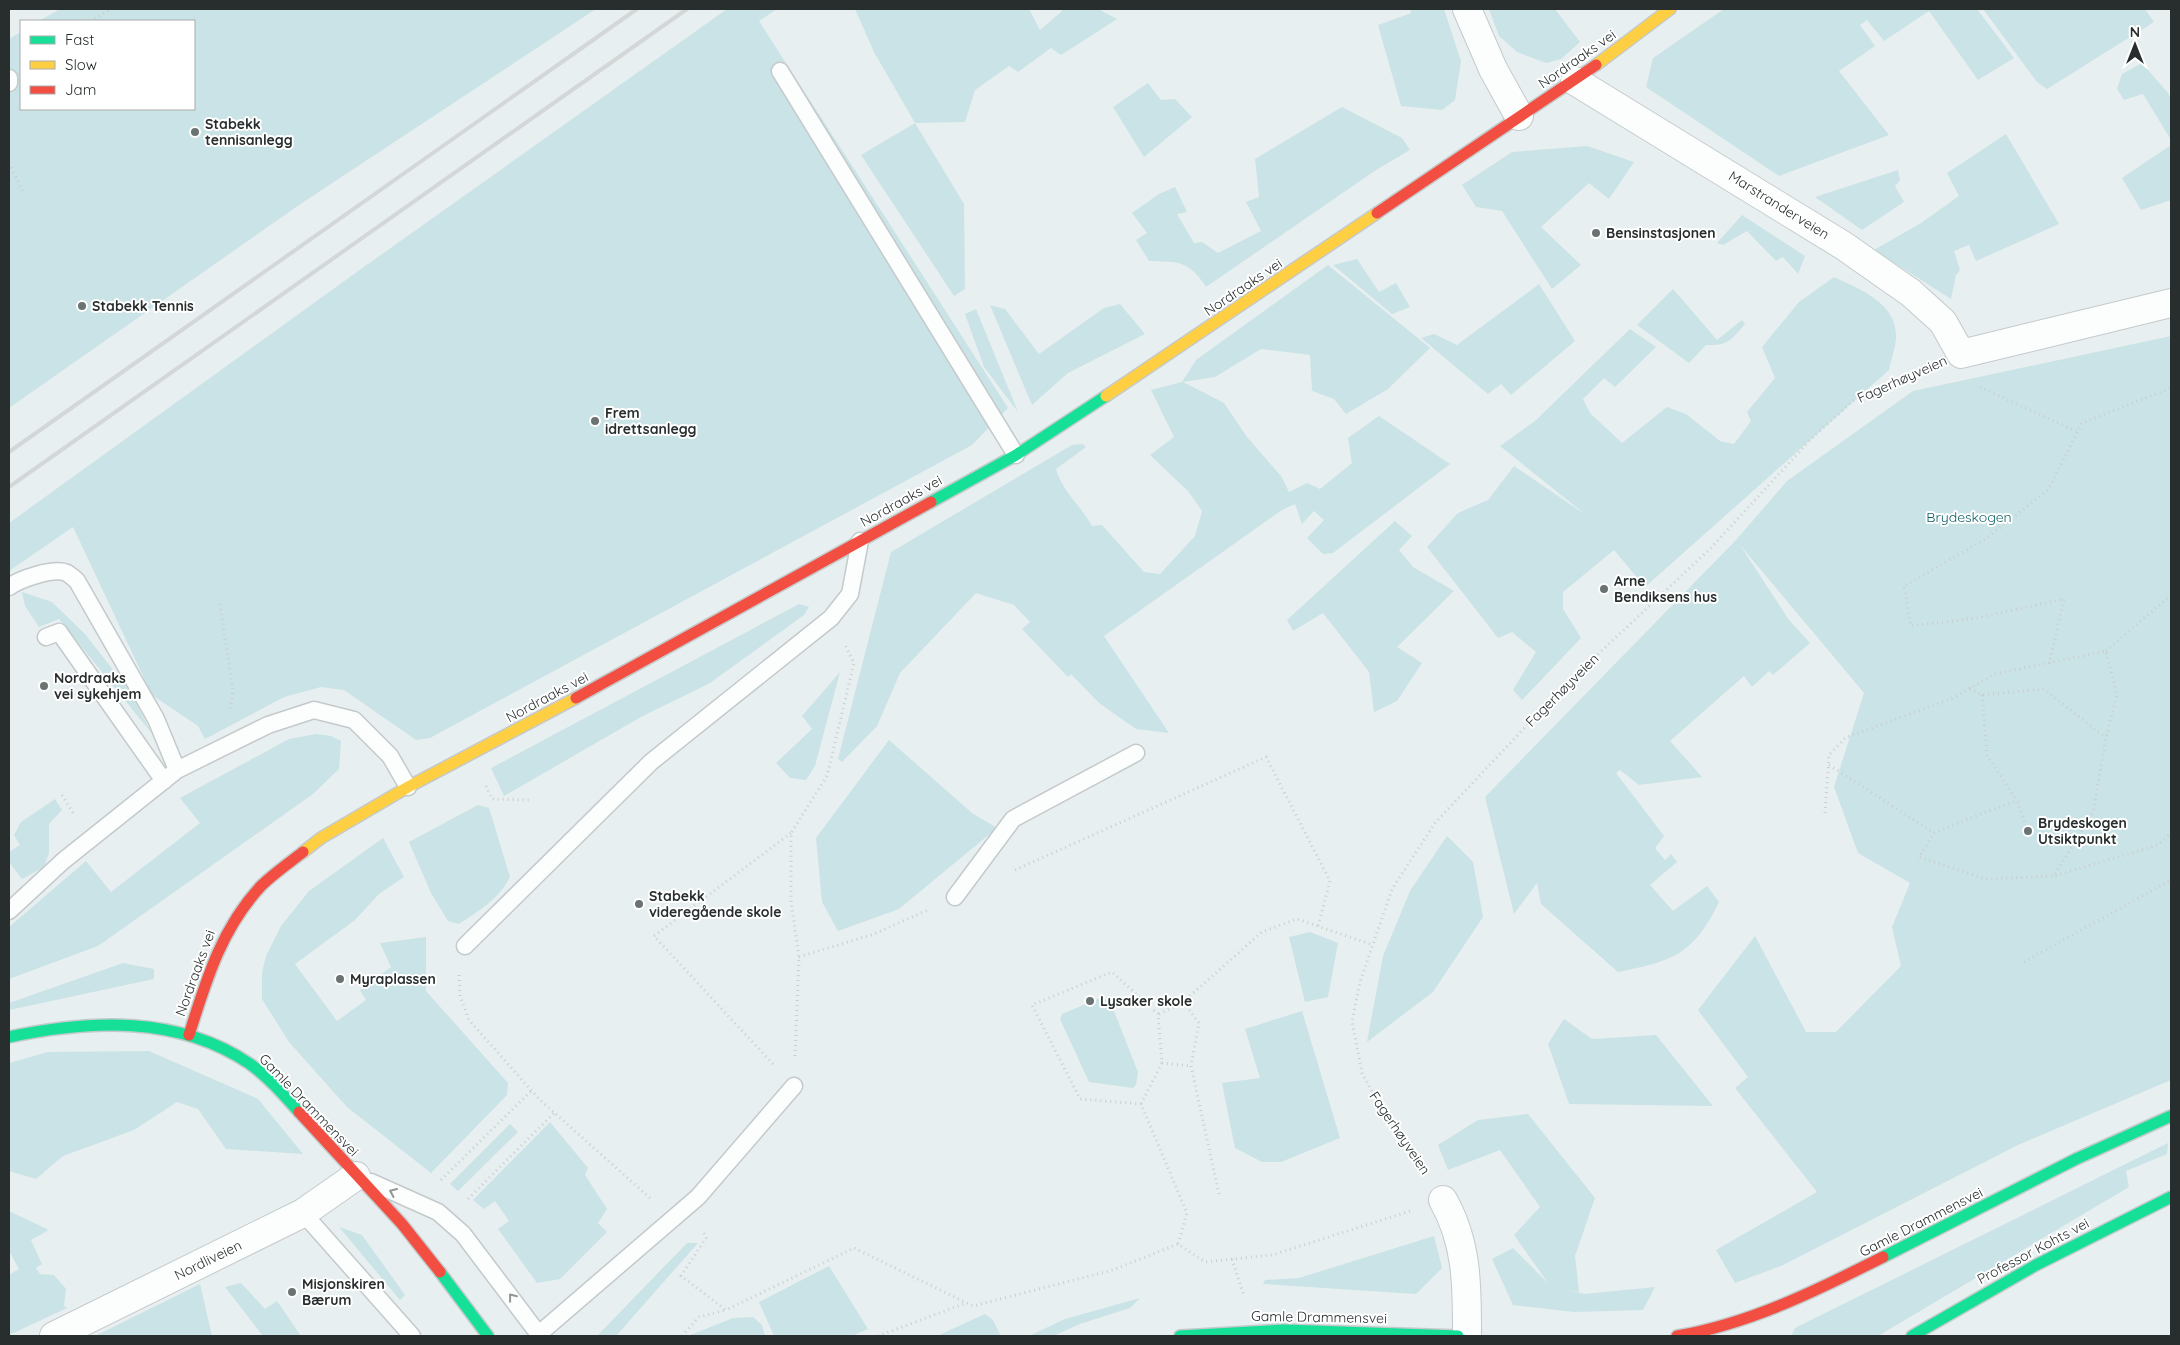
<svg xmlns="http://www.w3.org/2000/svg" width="2180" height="1345" font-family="Quicksand,sans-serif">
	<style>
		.green { fill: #cae3e6 }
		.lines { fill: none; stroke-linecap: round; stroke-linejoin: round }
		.lane-casing { stroke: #c4cacb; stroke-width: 19 }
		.street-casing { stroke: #c4cacb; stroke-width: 30 }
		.fast-casing { stroke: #c4cacb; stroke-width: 14 }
		.slow-casing { stroke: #c4cacb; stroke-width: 14 }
		.jam-casing { stroke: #c4cacb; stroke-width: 14 }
		.path { stroke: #cacece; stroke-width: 3; stroke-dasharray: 1 4; stroke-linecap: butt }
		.lane { stroke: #fcfdfd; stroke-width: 16 }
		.street { stroke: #fcfdfd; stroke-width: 28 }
		.fast { stroke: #16e098; stroke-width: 11 }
		.slow { stroke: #ffcf43; stroke-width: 11 }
		.jam { stroke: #f24e42; stroke-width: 11 }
		.rail { stroke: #d4d7d7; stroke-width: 4 }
		.oneway { stroke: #929696 }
		.poi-dot { fill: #6b7272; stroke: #fff; stroke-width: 2 }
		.labels { text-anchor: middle; stroke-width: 4; stroke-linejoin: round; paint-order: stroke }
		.street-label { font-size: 14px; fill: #282e2e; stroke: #fff }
		.poi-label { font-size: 14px; font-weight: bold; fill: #282e2e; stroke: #fff; text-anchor: start }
		.park-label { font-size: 14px; fill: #116267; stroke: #fff }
	</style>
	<rect width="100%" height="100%" fill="#e8eff0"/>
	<path class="green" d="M60 9H596L302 203 9 408V39L21 32V109H194V21H39Z
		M727 9H777L759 21 1008 408 972 445 430 738 416 740 344 690 321 687 284 697 205 739 198 726 152 695 73 527 9 571V523L361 269Z
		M855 9H1029L1040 30 1062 11 1061 9H1098L1117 19 1061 55 1051 48 1018 72 1009 66 975 90 965 122 915 123 964 204 965 289 954 296 861 155 915 123 874 52Z
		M1410 9H1444L1461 61 1455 100 1442 110 1401 106 1378 25 1411 13Z
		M1489 9H1555L1580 42 1561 59 1546 63 1517 52 1499 36Z
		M1724 9H1977L2014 58 1978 80 1929 11 1884 41 1867 20 1860 25 1875 46 1839 71 1889 135 1779 176 1646 87 1653 58Z
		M1983 9H2145L2154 22 2047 89 2037 82Z
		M2142 63 2168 93 2171 100V140L2143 94 2124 100 2117 89 2122 74Z
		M1148 83 1161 100 1175 99 1192 117 1144 157 1113 107Z
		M1342 107 1402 138 1410 150 1376 170 1206 287C1189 260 1178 262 1149 261L1136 240 1147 233 1132 213 1159 194 1175 187 1187 212 1177 214 1194 243 1202 242 1218 253 1261 231 1246 202 1259 197 1255 159Z
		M2006 134 2059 224 1976 261 1969 245 1954 251 1960 270 1956 275 1951 299 1874 250 1921 223 1959 196 1947 173Z
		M2171 145V200L2141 210 2122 178Z
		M1587 146 1634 162 1609 199 1589 183 1541 227 1581 265 1552 289 1502 211 1476 207 1462 185 1512 152Z
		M1898 170 1900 180 1895 186 1904 202 1862 230 1815 197Z
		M1742 215 1805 256 1798 274 1783 257 1776 261 1747 231 1723 245 1717 243Z
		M1357 259 1379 292 1396 283 1410 307 1392 314 1333 265Z
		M1328 265 1430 348 1388 389 1346 414 1334 399 1312 391 1310 355 1261 349 1215 377 1183 382 1224 403 1247 437 1281 476 1289 492 1307 483 1320 489 1352 463 1348 438 1379 416 1450 464 1333 553 1323 554 1307 538 1324 520 1314 511 1302 524 1295 504 1282 510 1104 636 1169 733 1136 729 1099 703 1071 674 1068 677 1022 629 1030 622 1014 605 976 593 900 673 877 726 842 762 838 759 891 552 1072 445 1083 444 1086 447 1056 469C1062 491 1081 506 1092 526L1102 525 1144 572 1160 574 1195 536 1202 511 1188 491 1150 455 1174 437 1151 390 1182 382 1196 360Z
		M1834 277C1861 290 1898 303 1896 339 1895 349 1891 360 1889 370L1645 587 1614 550 1563 592V609L1581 638 1522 700 1513 690 1536 652 1512 632 1498 638 1427 547 1458 513 1488 500 1514 466 1586 515 1500 446 1535 421 1630 329 1656 347 1615 387 1604 378 1583 399 1590 413 1622 443 1667 407 1686 414 1720 441 1734 444 1751 421 1747 412 1775 378 1762 347 1799 302Z
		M1539 284 1575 341 1511 395 1501 384 1488 394 1421 338 1434 334 1457 345Z
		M1673 289 1717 340 1742 320 1745 324C1731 340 1728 346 1706 345L1689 363 1637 325Z
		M1120 304 1145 334 1068 373 1032 405 990 305 1005 309 1039 354 1104 308Z
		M976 309 1018 412 984 367 965 314Z
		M2171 336V1080L2018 1145 1781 1266 1735 1283 1716 1250 1817 1192 1735 1088 1748 1077 1698 1010 1755 936 1806 1032H1836L1901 966 1892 927 1910 883 1858 853 1834 787 1864 693 1740 545 1789 620 1810 643 1773 675 1769 671 1752 687 1744 676 1670 741 1702 777 1639 785 1620 770 1616 773 1664 836 1655 848 1665 860 1671 854 1677 862 1650 885 1673 911 1707 886 1719 902C1693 955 1673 961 1618 972L1541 904 1537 883 1514 914 1485 797 1736 540 1787 481 1913 391Z
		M1395 521 1412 536 1399 550 1413 567 1454 591 1397 647 1422 663 1397 701 1374 712 1369 672 1323 613 1293 631 1287 620Z
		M22 592 52 602 85 634 128 689 153 735 59 619 39 627 25 606Z
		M799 604 809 607 804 615 710 683 641 717 504 796 491 768Z
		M840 672 815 766 806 780 790 778 776 763 812 729 802 716Z
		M316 734 331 736 341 741 339 769 313 794 98 946 9 979V927L86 861 111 892 200 823 180 798 289 739Z
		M889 740 972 813 997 828 899 909 838 931 822 902 816 838Z
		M55 799 62 810 49 824V853L44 867 22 879 9 862V852L20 845 14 835 21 822Z
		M478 805 489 808 510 877C499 899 479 911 459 924L448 921 431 893 409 842Z
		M1447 836 1473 862 1483 917 1433 992 1367 1042 1383 956 1410 891Z
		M383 838 404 877 379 894 355 920 295 964 337 1021 366 1000 360 990 391 967 380 943 426 937V991L508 1083 507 1095 431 1173 347 1107 289 1042 262 999V973L266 956 281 926 309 891Z
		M1310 932 1338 943 1328 997 1305 1002 1289 937Z
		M123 963 154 969V979L9 1010V1003Z
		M1100 998 1110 1001 1138 1072 1136 1085 1133 1088 1089 1082 1060 1019 1062 1014Z
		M1302 1011 1340 1138 1281 1162H1262L1235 1148 1222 1083 1260 1078 1245 1029Z
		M1564 1019 1592 1039 1656 1035 1713 1106 1569 1104 1548 1044Z
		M149 1051 258 1099 303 1154 226 1149 198 1109 177 1102 134 1130 63 1156 36 1179 9 1171V1063L48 1052Z
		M1528 1114 1595 1198 1575 1256 1579 1292 1567 1290 1585 1294 1655 1287 1643 1310 1574 1312 1513 1305 1492 1259 1513 1248 1548 1283 1514 1235 1540 1207 1500 1150 1448 1170 1438 1145 1478 1120Z
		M550 1122 588 1168 585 1175 607 1209 598 1223 607 1232 560 1279 537 1283 498 1229 509 1221 495 1201 484 1209 473 1200Z
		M510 1124 518 1132 458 1191 450 1184Z
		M2168 1143 2167 1154 2126 1171 2129 1187 1878 1336H1791L1795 1328Z
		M9 1211 49 1230 31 1240 42 1264 36 1268 40 1274 54 1275 66 1289 64 1306 67 1308 9 1335V1275L19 1269 9 1251Z
		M339 1227 362 1235 405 1295 400 1300Z
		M1434 1236 1442 1268 1416 1294 1263 1284 1265 1280 1299 1278Z
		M687 1243H698L616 1336H597Z
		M829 1266 868 1329 852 1336H774L759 1302Z
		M241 1283 265 1309 277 1301 301 1336H263L225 1287Z
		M200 1284 212 1336H95Z
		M1140 1298 1130 1308 1080 1324 1053 1336H1029L1065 1319Z
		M985 1314 993 1320 1001 1336H937Z
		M753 1317 762 1325 765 1336H688L733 1318Z"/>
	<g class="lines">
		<g class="lane-casing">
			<path id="lane" d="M780 71 1016 455
				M9 78V83
				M9 587C20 579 54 567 67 573 70 575 74 578 77 581L156 719 177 770
				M46 637 59 632 164 781
				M955 897 1013 819 1136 753
				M9 911 63 861 177 770 268 725 314 710 354 720 390 756 408 787
				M465 946 651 762 831 618 850 594 860 541
				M371 1182 438 1212 463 1234 540 1336
				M303 1213 412 1336
				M540 1333 698 1197 794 1086"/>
		</g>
		<g class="street-casing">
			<path id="street" d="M1467 9 1493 69 1519 116
				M1575 81 1844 246 1911 293 1943 322 1961 354 2171 303
				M1443 1200C1468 1244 1467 1288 1467 1336
				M54 1336 303 1213 356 1176"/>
		</g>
		<g class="fast-casing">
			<path id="fast" d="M931 502 1016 455 1106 396
				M9 1037C90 1020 178 1015 250 1064 268 1077 284 1095 299 1112
				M1883 1257 2076 1159 2171 1116
				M440 1272 488 1336
				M1180 1336 1284 1330 1458 1336
				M1912 1336 2036 1265 2171 1197"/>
		</g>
		<g class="slow-casing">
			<path id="slow" d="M1596 65 1670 9
				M1106 396 1377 213
				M303 852 321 838 408 787 576 698"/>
		</g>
		<g class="jam-casing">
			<path id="jam" d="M1377 213 1596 65
				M576 698 931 502
				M189 1035C206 981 221 929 261 886 273 874 289 863 303 852
				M299 1112 402 1224 440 1272
				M1677 1336C1749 1324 1818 1290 1883 1257"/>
		</g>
		<path class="path" d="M90 21 112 9
			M9 163 24 194
			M1980 387 2078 432
			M220 604 233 691 230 709
			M2106 651 2171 595
			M2049 664 2064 599 1977 618 1911 626 1904 586 1984 540 2048 490 2082 423 2171 388
			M1970 688 1982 695 2044 689 2106 738
			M1982 695 1987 755 2017 801
			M1829 765 1934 833
			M486 786 492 799 532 800
			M62 795 73 813
			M1825 813 1829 755 1845 738 1953 698 1995 674 2106 651 2117 694 2106 738 2093 813 2054 876 2158 845 2171 833
			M2028 831 2017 801 1983 813 1934 833 1919 857 1986 879 2054 876
			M1015 870 1266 757 1330 881 1318 926
			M799 957 874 934 930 909
			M2024 962 2171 880
			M459 975 460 996 469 1020 539 1099 650 1198
			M1159 1014 1183 1002
			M795 1056 799 957 791 902V833L827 776 854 663 845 645
			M1162 1063 1191 1066
			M773 1064 654 936 791 833
			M1141 1104 1162 1063 1158 1014 1112 972 1032 1005 1080 1099 1141 1104 1187 1213 1178 1244
			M1426 1169 1385 1115 1362 1073 1352 1021 1360 982 1392 889 1435 823 1561 689 1710 549 1812 438 1855 399 1927 367
			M441 1180 532 1090
			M1219 1194 1191 1066 1199 1023 1183 1002 1262 932 1297 919 1373 945
			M468 1199 555 1112
			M704 1233 706 1238 681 1276 726 1310 854 1248 973 1306 1113 1270 1178 1244 1205 1262 1272 1255 1410 1211
			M1232 1259 1244 1296
			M682 1336 699 1317 726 1310
			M878 1336 966 1303"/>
		<use href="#lane" class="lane"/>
		<use href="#street" class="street"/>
		<use href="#fast" class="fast"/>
		<use href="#slow" class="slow"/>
		<use href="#jam" class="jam"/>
		<path class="rail" d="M9 452 637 9
			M9 487 687 9"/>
	</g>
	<defs><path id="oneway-chevron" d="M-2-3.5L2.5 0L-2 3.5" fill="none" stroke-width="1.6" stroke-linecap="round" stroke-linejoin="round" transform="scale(1.25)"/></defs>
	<g class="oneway">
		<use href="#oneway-chevron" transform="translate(393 1192) rotate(-156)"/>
		<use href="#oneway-chevron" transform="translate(512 1297) rotate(-128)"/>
	</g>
	<g class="poi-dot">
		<circle cx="195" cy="132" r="5"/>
		<circle cx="1596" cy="233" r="5"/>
		<circle cx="82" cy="306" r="5"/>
		<circle cx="595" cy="421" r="5"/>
		<circle cx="1604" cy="589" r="5"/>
		<circle cx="44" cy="686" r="5"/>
		<circle cx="2028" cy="831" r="5"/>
		<circle cx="639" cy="904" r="5"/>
		<circle cx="340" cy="979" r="5"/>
		<circle cx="1090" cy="1001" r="5"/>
		<circle cx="292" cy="1292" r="5"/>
	</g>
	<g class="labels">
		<g class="street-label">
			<text transform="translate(1577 59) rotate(-35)" y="5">Nordraaks vei</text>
			<text transform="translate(1779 205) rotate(32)" y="5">Marstranderveien</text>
			<text transform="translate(1243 287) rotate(-34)" y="5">Nordraaks vei</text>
			<text transform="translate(1902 379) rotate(-24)" y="5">Fagerhøyveien</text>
			<text transform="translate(901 501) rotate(-29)" y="5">Nordraaks vei</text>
			<text transform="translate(1562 690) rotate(-45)" y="5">Fagerhøyveien</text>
			<text transform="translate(547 697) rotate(-28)" y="5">Nordraaks vei</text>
			<text transform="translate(195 973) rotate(-70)" y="5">Nordraaks vei</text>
			<text transform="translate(309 1105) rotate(46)" y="5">Gamle Drammensvei</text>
			<text transform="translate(1400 1133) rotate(56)" y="5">Fagerhøyveien</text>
			<text transform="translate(1921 1222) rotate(-27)" y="5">Gamle Drammensvei</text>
			<text transform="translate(2033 1251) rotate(-28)" y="5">Professor Kohts vei</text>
			<text transform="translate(208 1260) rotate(-26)" y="5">Nordliveien</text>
			<text transform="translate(1319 1317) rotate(1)" y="5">Gamle Drammensvei</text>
		</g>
		<g class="poi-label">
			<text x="205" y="129">Stabekk<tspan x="205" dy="16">tennisanlegg</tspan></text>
			<text x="1606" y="238">Bensinstasjonen</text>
			<text x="92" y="311">Stabekk Tennis</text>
			<text x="605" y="418">Frem<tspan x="605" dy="16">idrettsanlegg</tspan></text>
			<text x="1614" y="586">Arne<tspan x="1614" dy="16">Bendiksens hus</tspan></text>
			<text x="54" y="683">Nordraaks<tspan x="54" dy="16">vei sykehjem</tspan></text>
			<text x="2038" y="828">Brydeskogen<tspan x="2038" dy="16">Utsiktpunkt</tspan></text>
			<text x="649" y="901">Stabekk<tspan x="649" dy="16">videregående skole</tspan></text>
			<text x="350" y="984">Myraplassen</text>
			<text x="1100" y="1006">Lysaker skole</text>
			<text x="302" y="1289">Misjonskiren<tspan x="302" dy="16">Bærum</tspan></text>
		</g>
		<g class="park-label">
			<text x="1969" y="522">Brydeskogen</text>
		</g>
	</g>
	<rect width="2180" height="1345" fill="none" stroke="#282e2e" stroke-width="20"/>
	<rect x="20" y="20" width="175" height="90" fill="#ffffff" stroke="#a9abab"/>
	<rect x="30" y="36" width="25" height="8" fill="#16e098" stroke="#a9abab"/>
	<text x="65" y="45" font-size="15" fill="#282e2e">Fast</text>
	<rect x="30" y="61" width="25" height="8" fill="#ffcf43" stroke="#a9abab"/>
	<text x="65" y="70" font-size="15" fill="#282e2e">Slow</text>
	<rect x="30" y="86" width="25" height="8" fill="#f24e42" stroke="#a9abab"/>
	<text x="65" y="95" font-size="15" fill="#282e2e">Jam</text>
	<g transform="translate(2135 45)" stroke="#ffffff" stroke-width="4" paint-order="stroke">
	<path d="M0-4L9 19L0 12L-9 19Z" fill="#282e2e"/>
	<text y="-8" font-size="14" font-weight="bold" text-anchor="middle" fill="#282e2e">N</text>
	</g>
</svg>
